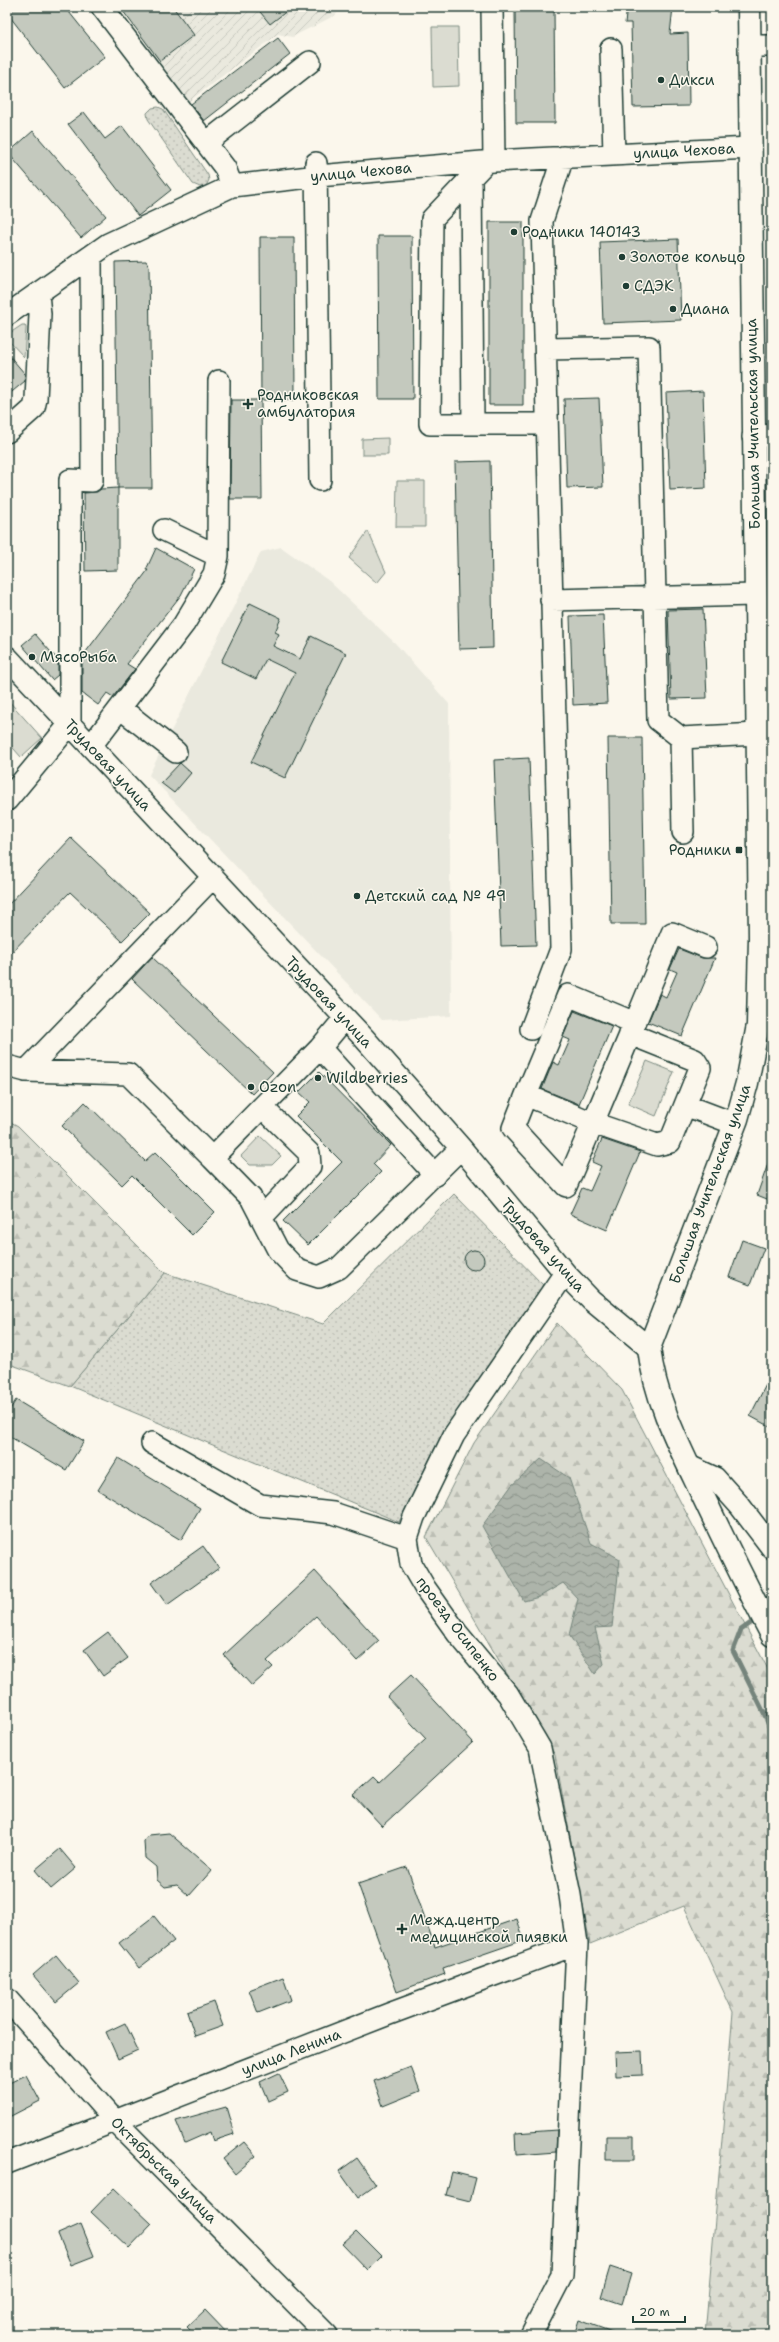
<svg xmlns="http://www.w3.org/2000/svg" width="779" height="2342" font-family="'Shantell Sans',sans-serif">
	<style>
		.built { fill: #eae9de }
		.industrial { fill: url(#industrial-furrows) }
		.grass { fill: url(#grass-dots); stroke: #7d8c82 }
		.forest { fill: url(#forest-firs); stroke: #7d8c82 }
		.green { fill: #dbdcd1; stroke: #7d8c82 }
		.water { fill: url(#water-waves); stroke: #74847b }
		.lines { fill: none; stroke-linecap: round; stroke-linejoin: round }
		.stream { stroke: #74847b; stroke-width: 5 }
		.building { fill: #c4c9be; stroke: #1f3d34 }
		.minor-casing { stroke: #1f3d34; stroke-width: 24 }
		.major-casing { stroke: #1f3d34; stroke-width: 25 }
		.minor { stroke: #fbf7ec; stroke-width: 21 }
		.major { stroke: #fbf7ec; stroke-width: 22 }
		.poi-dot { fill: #1f3d34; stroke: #fbf7ec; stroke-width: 1.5 }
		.labels { text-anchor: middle; stroke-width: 3; stroke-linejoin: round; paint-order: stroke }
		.poi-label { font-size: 15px; fill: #1f3d34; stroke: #fbf7ec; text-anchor: start }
		.street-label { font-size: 15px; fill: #1f3d34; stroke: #fbf7ec }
	</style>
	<defs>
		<pattern id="industrial-furrows" width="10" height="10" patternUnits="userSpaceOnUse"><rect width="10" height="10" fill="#eae9de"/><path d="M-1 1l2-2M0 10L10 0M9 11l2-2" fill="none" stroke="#c8c9bf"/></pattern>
		<pattern id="grass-dots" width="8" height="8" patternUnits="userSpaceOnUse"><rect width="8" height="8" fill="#dbdcd1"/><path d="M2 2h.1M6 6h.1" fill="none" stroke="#bcbeb4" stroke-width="1.8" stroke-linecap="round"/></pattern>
		<pattern id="forest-firs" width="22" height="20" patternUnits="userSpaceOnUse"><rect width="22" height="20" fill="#dbdcd1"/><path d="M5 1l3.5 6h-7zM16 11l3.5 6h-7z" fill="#bcbeb4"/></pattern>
		<pattern id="water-waves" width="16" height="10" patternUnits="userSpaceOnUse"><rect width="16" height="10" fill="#adb4aa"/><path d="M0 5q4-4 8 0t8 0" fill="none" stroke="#8c948b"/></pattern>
	</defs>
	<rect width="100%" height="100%" fill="#fbf7ec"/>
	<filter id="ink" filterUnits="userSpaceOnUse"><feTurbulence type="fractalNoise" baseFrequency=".025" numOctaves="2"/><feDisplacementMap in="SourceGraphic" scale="8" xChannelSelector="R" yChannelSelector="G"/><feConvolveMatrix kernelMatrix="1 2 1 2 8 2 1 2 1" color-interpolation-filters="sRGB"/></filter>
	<g filter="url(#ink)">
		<path class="built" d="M281 547 329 581 396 644 449 704 451 1016 382 1020 149 775 261 552Z"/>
		<path class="industrial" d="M120 7H342L334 16 292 37 278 34 188 102Z"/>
		<path class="grass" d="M158 107 163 109 208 175 209 180 206 186 200 187 193 184 148 119 147 113 152 108Z
			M454 1194 544 1286 444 1430 399 1522 70 1386 165 1273 323 1324Z"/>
		<path class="forest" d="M7 1120 18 1126 165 1273 70 1386 7 1363Z
			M557 1323 622 1390 772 1677V2335H705L733 2012 684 1906 590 1944 555 1755 426 1537 474 1443Z"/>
		<path class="green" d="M432 27H458L459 86 433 87Z
			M22 325H25L26 328 24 357 7 339V335Z
			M388 438V455H362V439Z
			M397 481H425V527H396Z
			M368 531 386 572 377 583 349 558Z
			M7 699 42 738 21 757 7 741Z
			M647 1061 674 1072 656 1116 628 1104Z
			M260 1136 281 1156 272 1165H250L241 1156Z"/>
		<path class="water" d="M541 1459 569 1478 591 1543 620 1559 612 1627 595 1628 604 1664 595 1674 569 1635 578 1599 563 1583 539 1597 524 1601 482 1526 512 1485Z"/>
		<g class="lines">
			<path class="stream" d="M758 1618 741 1630 733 1651 765 1715 772 1735"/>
		</g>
		<path class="building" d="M7 7H65L105 57 65 88 7 13Z
			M120 7H173L194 35 160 61Z
			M256 7H292L270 24Z
			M515 7H554L555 123H516Z
			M627 7H673L670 34 688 33 689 106 633 107 631 23H625Z
			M278 38 290 54 204 121 191 104Z
			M84 112 105 139 122 126 171 190 138 216 68 124Z
			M33 131 106 216 81 238 8 153Z
			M489 222H523V405H489Z
			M378 236H412L413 399H379Z
			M260 237H294L295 400H261Z
			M678 239 681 320 603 323 600 242Z
			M146 261 149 266 152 488H118L115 262Z
			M7 353 25 374V381L7 396Z
			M703 391 706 488 670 490 666 393Z
			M599 398 603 487 567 488 564 399Z
			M231 400H261L262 499H230Z
			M490 461 493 648 459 649 455 462Z
			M118 488V570L85 571 84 493 97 492 101 489Z
			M156 548 194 569 181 595 127 664 135 669 113 697 107 693 98 705 82 693V657L148 570H146Z
			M250 603 281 618 275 632 279 634 273 646 300 659 311 636 346 653 285 778 251 762 295 673 266 659 256 679 221 662Z
			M703 609 707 698 671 699 668 610Z
			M603 615 607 703 573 705 570 616Z
			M35 634 58 660V675L52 680 22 645Z
			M608 738H642L645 924H611Z
			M529 758 536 945 501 946 494 760Z
			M180 763 191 773 174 793 161 783Z
			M71 838 150 913 122 941 70 892 7 957V906Z
			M679 949 702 958H715L682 1036 648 1022 660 994 666 997 677 972 670 969Z
			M152 957 273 1072 252 1094 132 979Z
			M574 1011 612 1026 579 1104 542 1089 553 1062 559 1065 570 1040 563 1037Z
			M319 1072 391 1145 373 1164 381 1172 308 1245 283 1221 342 1162 296 1116 310 1102 299 1092Z
			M85 1102 145 1161 155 1152 215 1212 192 1235 132 1175 122 1185 62 1126Z
			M602 1139 640 1152 607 1230 570 1214 582 1188 590 1191 601 1166 592 1162Z
			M770 1158H772V1201L757 1195Z
			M742 1240 764 1248 750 1285 729 1277Z
			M464 1260a10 10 0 1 1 20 0a10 10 0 1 1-20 0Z
			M772 1373V1428L750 1416Z
			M16 1400 84 1441 66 1470 7 1435V1414Z
			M118 1458 200 1508 181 1540 98 1490Z
			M203 1546 219 1568 167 1605 151 1583Z
			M315 1571 379 1641 357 1661 316 1616 267 1661 273 1667 252 1686 224 1655Z
			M108 1632 128 1658 103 1676 84 1650Z
			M411 1675 473 1742 382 1826 353 1795 374 1776 380 1782 426 1739 387 1697Z
			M169 1833 212 1870 189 1896 177 1885 165 1887 157 1880 156 1867 145 1858 144 1841 149 1835Z
			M60 1849 76 1868 51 1889 35 1870Z
			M407 1867 435 1947 517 1919 524 1940 443 1968 445 1974 397 1992 358 1884Z
			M154 1916 174 1941 139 1968 119 1943Z
			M56 1955 79 1983 56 2002 33 1975Z
			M283 1977 291 2000 258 2013 249 1990Z
			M214 2002 223 2026 195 2036 187 2012Z
			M125 2023 138 2050 118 2059 106 2032Z
			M642 2051 643 2075 616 2076 615 2052Z
			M411 2067 420 2091 383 2106 374 2081Z
			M279 2073 288 2092 268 2101 260 2082Z
			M26 2075 40 2101 7 2118V2084Z
			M226 2107 234 2134 213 2141 210 2132 185 2143 176 2121Z
			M557 2130 556 2152 516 2155 515 2133Z
			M606 2136H634V2160H606Z
			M244 2142 256 2156 235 2174 223 2159Z
			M357 2158 376 2185 358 2198 339 2171Z
			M452 2172 476 2178 470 2201 446 2195Z
			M114 2188 152 2224 129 2248 91 2212Z
			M81 2224 94 2256 71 2265 58 2234Z
			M356 2231 381 2256 367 2270 342 2244Z
			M610 2267 631 2274 622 2304 601 2297Z
			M205 2310 229 2335H195L187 2327Z
			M579 2320 615 2333V2335H574Z"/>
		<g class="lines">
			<g class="minor-casing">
				<path id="minor" d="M102 7 225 168 232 186
					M492 7 494 161
					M749 46H772
					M611 49 614 155
					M206 143 310 62
					M486 162 432 219 430 424H547
					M316 163 320 480
					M471 177 473 424
					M7 315 108 244 232 186 318 176 494 161 750 148
					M546 349 649 347 658 720 681 738 757 734
					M7 432 34 408 36 399 40 314 38 294
					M753 437 772 435
					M164 530 218 556
					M551 600 755 595
					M7 657 364 1038 461 1148 565 1273 591 1300 649 1348
					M120 708 176 752
					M681 738 683 832
					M91 746 184 624 214 574 218 556 219 381
					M7 800 70 724V480L92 481 91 256
					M568 995 635 1023 593 1123 526 1095Z
					M635 1023 672 933 706 947
					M531 1029 561 949 542 221 563 157
					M320 1048 435 1175
					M7 1066 26 1071 128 1074 212 1158 320 1048 345 1018
					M26 1071 212 878
					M526 1095 513 1128 566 1186 593 1123 657 1145 670 1142 700 1068 695 1060 630 1034
					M685 1105 735 1124
					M212 1158 251 1198 278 1250 297 1270 319 1277 339 1268 461 1148
					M261 1218 310 1166 309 1153 262 1107
					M152 1443 260 1505 333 1513 407 1538
					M689 1466 715 1478 740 1506 772 1548
					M7 1999 115 2121 327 2335
					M7 2163 389 2014 577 1944
					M531 2335 562 2275 577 1944 570 1895 540 1748 508 1694 457 1633 425 1588 411 1564 407 1538 414 1517 454 1435 565 1273"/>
			</g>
			<g class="major-casing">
				<path id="major" d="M749 7 760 938 758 1025 747 1083 737 1119 649 1348C655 1401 680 1448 703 1496 725 1542 748 1589 772 1635"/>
			</g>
			<use href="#minor" class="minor"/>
			<use href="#major" class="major"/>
		</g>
	</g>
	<g class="poi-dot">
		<circle cx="661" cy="80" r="4"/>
		<circle cx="514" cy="232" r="4"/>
		<circle cx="622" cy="257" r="4"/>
		<circle cx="626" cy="286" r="4"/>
		<circle cx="673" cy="309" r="4"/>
		<path d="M246 398h4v4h4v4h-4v4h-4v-4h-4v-4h4z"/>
		<circle cx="32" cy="657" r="4"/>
		<rect x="735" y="846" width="8" height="8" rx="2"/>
		<circle cx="357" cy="896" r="4"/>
		<circle cx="318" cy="1078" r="4"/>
		<circle cx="251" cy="1087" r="4"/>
		<path d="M400 1923h4v4h4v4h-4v4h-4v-4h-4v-4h4z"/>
	</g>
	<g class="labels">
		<g class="poi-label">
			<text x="669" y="85">Дикси</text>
			<text x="522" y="237">Родники 140143</text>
			<text x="630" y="262">Золотое кольцо</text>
			<text x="634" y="291">СДЭК</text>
			<text x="681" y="314">Диана</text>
			<text x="257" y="400">Родниковская<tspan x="257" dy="17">амбулатория</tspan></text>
			<text x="40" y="662">МясоРыба</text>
			<text x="731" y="855" text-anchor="end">Родники</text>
			<text x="365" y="901">Детский сад № 49</text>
			<text x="326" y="1083">Wildberries</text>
			<text x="259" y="1092">Ozon</text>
			<text x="410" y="1925">Межд.центр<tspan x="410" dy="17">медицинской пиявки</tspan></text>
		</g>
		<g class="street-label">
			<text transform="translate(684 151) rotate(-3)" y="5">улица Чехова</text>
			<text transform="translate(361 172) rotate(-5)" y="5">улица Чехова</text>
			<text transform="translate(753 424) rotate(-91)" y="5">Большая Учительская улица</text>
			<text transform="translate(108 765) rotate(47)" y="5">Трудовая улица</text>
			<text transform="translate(329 1002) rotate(47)" y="5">Трудовая улица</text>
			<text transform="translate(710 1184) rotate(-70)" y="5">Большая Учительская улица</text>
			<text transform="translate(543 1245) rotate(49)" y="5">Трудовая улица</text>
			<text transform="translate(458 1629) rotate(53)" y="5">проезд Осипенко</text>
			<text transform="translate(291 2052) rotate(-21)" y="5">улица Ленина</text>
			<text transform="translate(164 2170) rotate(45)" y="5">Октябрьская улица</text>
		</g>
	</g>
	<rect width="779" height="2342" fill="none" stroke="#fbf7ec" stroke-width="24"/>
	<rect x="12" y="12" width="755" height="2318" fill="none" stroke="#1f3d34" stroke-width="1.5" filter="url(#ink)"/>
	<path d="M633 2316v6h52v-6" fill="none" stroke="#1f3d34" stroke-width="2"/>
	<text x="639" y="2316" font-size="12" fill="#1f3d34" stroke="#fbf7ec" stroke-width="3" paint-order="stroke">20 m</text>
</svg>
